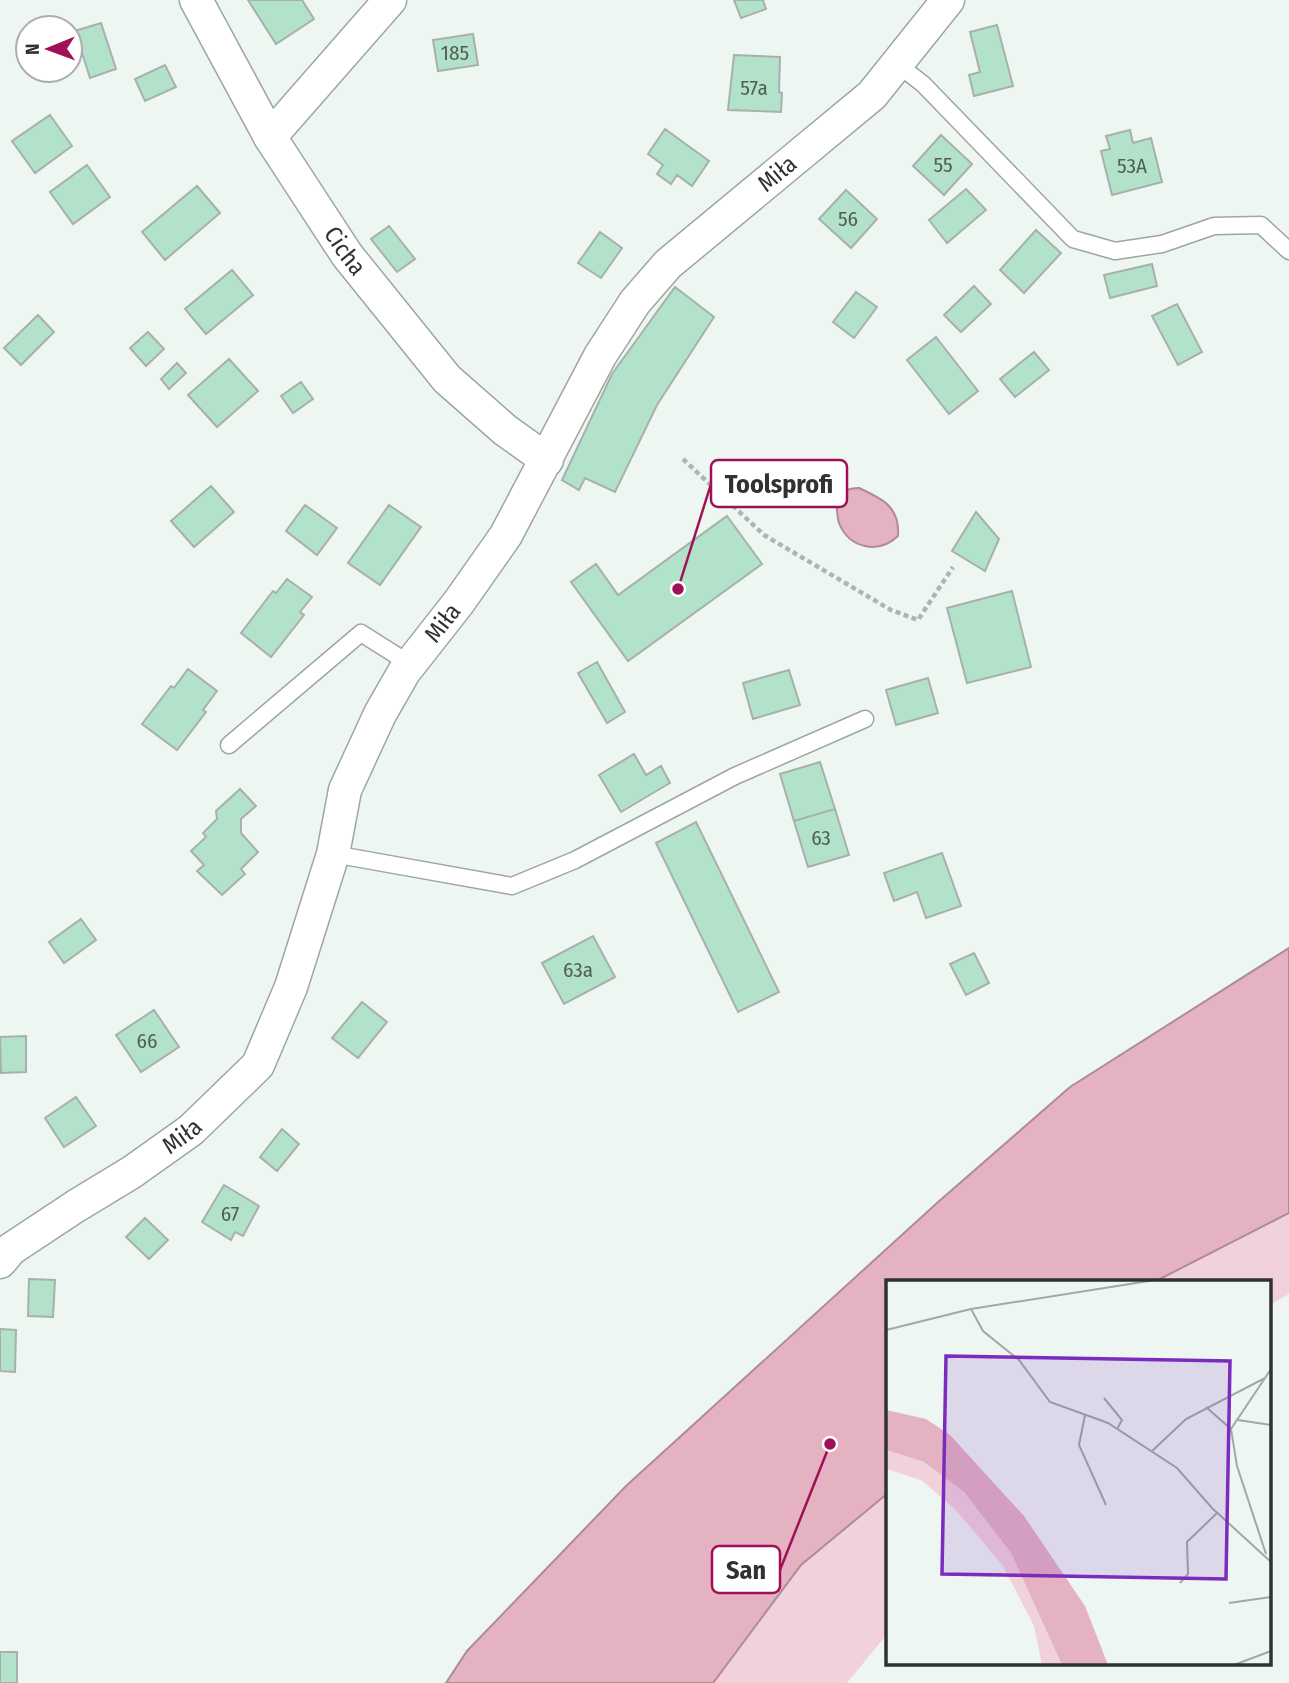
<svg xmlns="http://www.w3.org/2000/svg" width="1289" height="1683" font-family="'Fira Sans Condensed',sans-serif">
	<style>
		.green { fill: #f1d1da }
		.water { fill: #e4b2c1; stroke: #ae8c96; stroke-width: 2 }
		.building { fill: #b2e2c9; stroke: #a8b0ac; stroke-width: 2 }
		.lines { fill: none; stroke-linecap: round; stroke-linejoin: round }
		.service-casing { stroke: #9ea6a1; stroke-width: 19 }
		.minor-casing { stroke: #9ea6a1; stroke-width: 35 }
		.path { stroke: #aeb4b1; stroke-width: 4.5; stroke-dasharray: 5 3.5; stroke-linecap: butt }
		.service { stroke: #fff; stroke-width: 16 }
		.minor { stroke: #fff; stroke-width: 32 }
		.labels { text-anchor: middle; stroke-width: 6; stroke-linejoin: round; paint-order: stroke }
		.number-label { font-size: 21px; fill: #505e57 }
		.street-label { font-size: 24px; fill: #2f3231; stroke: #fff }
		.inset-road { fill: none; stroke: #a2a8a5; stroke-width: 2 }
		.view { fill: #7b2cbf; fill-opacity: 0.15; stroke: #7b2cbf; stroke-width: 3.5 }
		.inset-edge { fill: none; stroke: #2f3231; stroke-width: 3.5 }
		.leader { fill: none; stroke: #a01057; stroke-width: 2.5 }
		.callout-dot { fill: #a01057; stroke: #fff; stroke-width: 2.5 }
		.callout { fill: #fff; stroke: #a01057; stroke-width: 2.5 }
		.callout-label { font-size: 26px; text-anchor: middle; font-weight: bold; fill: #2f3231 }
	</style>
	<rect width="100%" height="100%" fill="#eef6f2"/>
	<path class="green" d="M1289 1213V1294L1270 1305V1282H1154Z
		M888 1493V1633L847 1683H713L801 1565Z"/>
	<path class="water" d="M859 488C883 499 900 507 898 536 878 555 849 548 839 523 837 516 837 508 836 501 842 491 848 488 859 488Z
		M1289 948V1213L1154 1282H888V1493L801 1565 713 1683H446L467 1651 626 1486 937 1203 1070 1087Z"/>
	<path class="building" d="M248 0H302L314 19 276 44Z
		M734 0H763L766 9 741 18Z
		M101 23 116 69 90 78 75 31Z
		M997 25 1013 86 974 96 969 75 980 72 970 32Z
		M473 34 478 65 438 71 433 40Z
		M734 55 780 57 779 92 782 93 781 112 728 110Z
		M165 65 176 87 145 101 135 79Z
		M50 115 72 146 35 173 12 141Z
		M665 129 709 161 692 186 677 175 671 184 657 174 663 165 648 154Z
		M1130 130 1133 143 1151 138 1162 182 1112 195 1101 151 1110 149 1106 136Z
		M941 135 972 164 944 195 913 166Z
		M87 165 110 197 73 224 50 192Z
		M197 186 220 213 165 260 142 232Z
		M966 189 986 210 947 243 929 220Z
		M846 190 877 219 851 248 819 219Z
		M389 226 415 259 397 272 371 239Z
		M1036 230 1061 253 1024 293 1000 270Z
		M600 232 622 248 601 278 578 263Z
		M1152 264 1157 286 1110 298 1104 275Z
		M232 270 253 295 206 334 185 309Z
		M974 286 991 304 961 332 944 315Z
		M675 287 714 317 657 405 615 492 585 478 579 490 562 480 612 374Z
		M856 292 877 307 854 338 833 322Z
		M1177 304 1202 352 1178 365 1152 316Z
		M38 315 54 332 21 365 4 348Z
		M148 332 164 349 146 366 130 348Z
		M936 337 978 391 949 414 907 360Z
		M1034 352 1049 370 1015 397 1000 379Z
		M229 359 258 391 217 427 188 395Z
		M177 363 186 373 169 389 161 379Z
		M301 382 313 399 293 413 281 396Z
		M211 486 234 512 194 547 171 521Z
		M305 505 337 528 317 555 286 531Z
		M389 505 421 527 380 585 348 563Z
		M976 512 999 539 985 571 952 551Z
		M727 516 762 564 628 661 571 582 596 564 618 595Z
		M287 579 312 597 300 612 304 615 271 657 241 633 273 591 276 593Z
		M1012 591 1031 667 967 683 947 608Z
		M597 662 625 712 607 723 578 673Z
		M188 669 217 691 203 710 206 712 177 750 142 724 171 686 174 688Z
		M789 670 800 705 753 719 743 683Z
		M928 678 938 713 896 725 886 690Z
		M634 754 646 775 661 766 670 783 621 812 599 775Z
		M820 762 835 809 794 821 780 774Z
		M240 789 256 806 241 819V833L258 852 241 869 245 874 222 895 197 871 204 865 191 851 206 837 203 833 217 819 216 811Z
		M835 809 849 855 808 867 794 821Z
		M696 822 779 992 738 1012 656 843Z
		M942 853 961 906 926 918 917 892 894 901 884 873Z
		M81 919 96 940 64 963 49 942Z
		M593 936 615 977 564 1004 542 963Z
		M974 953 989 983 966 995 950 964Z
		M362 1002 387 1022 358 1058 332 1038Z
		M154 1010 179 1047 141 1072 116 1035Z
		M26 1036V1072L1 1073 0 1037Z
		M76 1097 96 1126 64 1147 45 1118Z
		M282 1129 299 1144 277 1171 260 1157Z
		M224 1185 259 1206 243 1236 235 1232 231 1240 202 1222Z
		M145 1218 168 1240 149 1259 126 1237Z
		M29 1279 55 1280 53 1317 28 1316Z
		M0 1329 16 1330 15 1372 0 1371Z
		M0 1652H17V1683H0Z"/>
	<g class="lines">
		<g class="service-casing">
			<path id="service" d="M897 64 923 84 1073 239 1115 251 1162 244 1214 226 1261 225 1289 251
				M229 745 361 633 410 664
				M333 854 512 886 575 860 735 776 865 719"/>
		</g>
		<g class="minor-casing">
			<g id="minor">
				<path id="s1" d="M196 0 270 137 347 255 447 379 505 430 547 460"/>
				<path d="M270 137 390 0"/>
				<path id="s2" d="M0 1262 11 1249 76 1206 132 1172 191 1130 258 1065 291 987 333 854 345 790 380 714 404 672 459 602 506 535 600 356 635 302 668 264 872 95 948 0"/>
			</g>
		</g>
		<path class="path" d="M683 459 764 535 891 610 918 620 953 567"/>
		<use href="#service" class="service"/>
		<use href="#minor" class="minor"/>
	</g>
	<g class="labels">
		<g class="number-label">
			<text x="455" y="60">185</text>
			<text x="754" y="95">57a</text>
			<text x="943" y="172">55</text>
			<text x="1132" y="173">53A</text>
			<text x="848" y="226">56</text>
			<text x="821" y="845">63</text>
			<text x="578" y="977">63a</text>
			<text x="147" y="1048">66</text>
			<text x="230" y="1221">67</text>
		</g>
		<g class="street-label">
			<text dy="8" stroke="none"><textPath href="#s2" startOffset="1377">Miła</textPath></text>
			<text dy="8" stroke="none"><textPath href="#s1" startOffset="292">Cicha</textPath></text>
			<text dy="8" stroke="none"><textPath href="#s2" startOffset="810">Miła</textPath></text>
			<text dy="8" stroke="none"><textPath href="#s2" startOffset="222">Miła</textPath></text>
		</g>
	</g>
	<g transform="translate(886 1280)">
		<rect width="385" height="385" fill="#eef6f2"/>
		<path d="M0 170 38 182 78 212 125 273 176 385H156L148 346 117 286 69 229 35 200 0 189Z" fill="#f1d1da"/>
		<path d="M0 130 40 139 64 155 138 236 199 326 222 385H176L125 273 78 212 38 182 0 170Z" fill="#e4b2c1"/>
		<path class="inset-road" d="M85 29 97 51 133 80 164 122 222 143 291 188 326 228 385 282M0 50 85 29 269 0M218 118 236 140 231 149M320 127 345 149M199 135 193 165 220 225M352 140 385 145M265 172 300 139 379 98M380 274 351 186 345 149 385 89M294 303 302 294 301 262 331 233M343 323 385 317M348 385 385 371"/>
		<path class="view" d="M60 76 344 81 340 299 56 294Z"/>
		<rect width="385" height="385" class="inset-edge"/>
	</g>
	<path class="leader" d="M678 589L711 484M830 1444L780 1570"/>
	<g class="callout-dot">
		<circle cx="678" cy="589" r="7"/>
		<circle cx="830" cy="1444" r="7"/>
	</g>
	<g class="callout">
		<rect x="711" y="460" width="136" height="47" rx="7"/>
		<rect x="712" y="1546" width="68" height="47" rx="7"/>
	</g>
	<g class="callout-label">
		<text x="779" y="493">Toolsprofi</text>
		<text x="746" y="1579">San</text>
	</g>
	<g transform="translate(49 49) rotate(269)"><circle r="33" fill="#ffffff" stroke="#acadad" stroke-width="2"/>
	<path d="M0-5L12 26L0 18L-12 26Z" fill="#a01057"/>
	<text y="-10" font-size="19" font-weight="bold" text-anchor="middle" fill="#2f3231">N</text>
	</g>
</svg>
